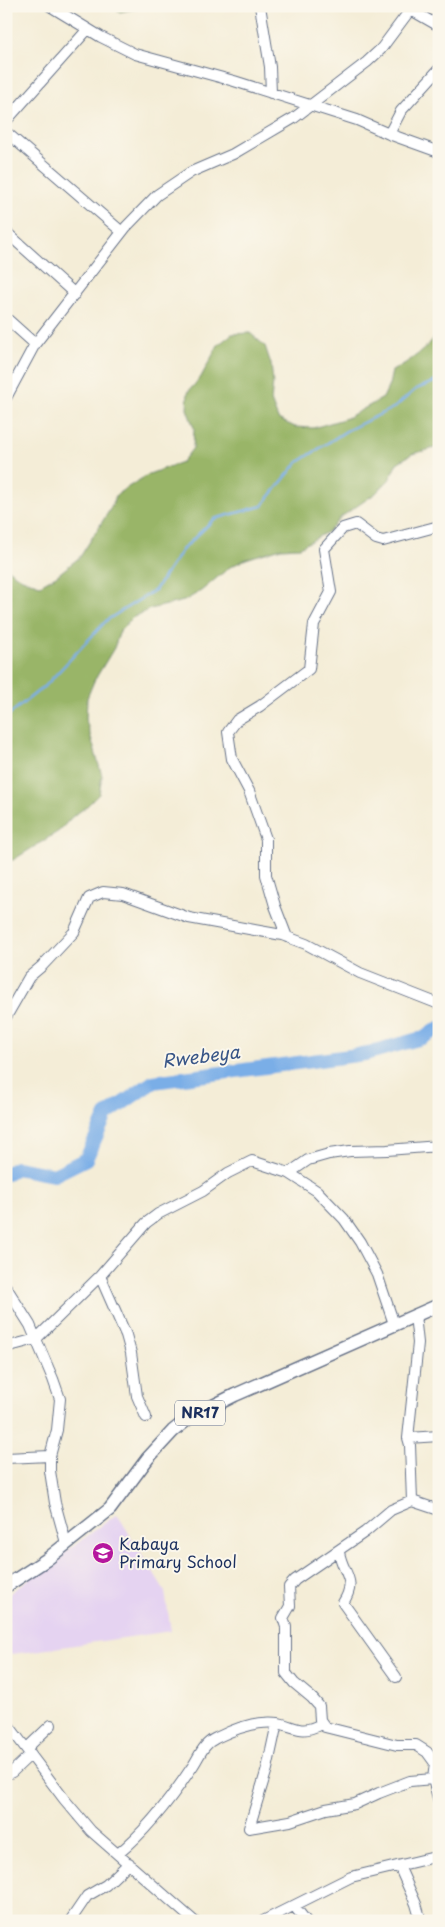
<svg xmlns="http://www.w3.org/2000/svg" width="445" height="1927" font-family="'Playpen Sans',sans-serif">
	<style>
		.built { fill: #e5d3f1 }
		.forest { fill: #99b567; stroke: #5a7262 }
		.lines { fill: none; stroke-linecap: round; stroke-linejoin: round }
		.stream { stroke: #7aaee7; stroke-width: 2.5 }
		.river { stroke: #7aaee7; stroke-width: 14 }
		.minor-casing { stroke: #677288; stroke-width: 12 }
		.major-casing { stroke: #677288; stroke-width: 15 }
		.minor { stroke: #fff; stroke-width: 10 }
		.major { stroke: #fff; stroke-width: 12 }
		.labels { text-anchor: middle; stroke-width: 4; stroke-linejoin: round; paint-order: stroke }
		.shield { fill: #fbf7ec; stroke: #5e6b89; stroke-width: 1 }
		.shield-label { font-size: 15px; font-weight: bold; fill: #1b2f5e }
		.poi-label { font-size: 16px; fill: #1b2f5e; stroke: #fbf7ec; text-anchor: start }
		.water-label { font-size: 18px; font-style: italic; fill: #385587; stroke: #fbf7ec }
	</style>
	<rect width="100%" height="100%" fill="#fbf7ec"/>
	<filter id="ink" filterUnits="userSpaceOnUse"><feTurbulence type="fractalNoise" baseFrequency=".02" numOctaves="2"/><feDisplacementMap in="SourceGraphic" scale="10" xChannelSelector="R" yChannelSelector="G"/><feConvolveMatrix kernelMatrix="1 2 1 2 8 2 1 2 1" color-interpolation-filters="sRGB"/></filter>
	<filter id="wash" filterUnits="userSpaceOnUse"><feTurbulence type="fractalNoise" baseFrequency=".0096" numOctaves="4" result="noise"/><feDisplacementMap in="SourceGraphic" scale="20" xChannelSelector="R" yChannelSelector="G"/><feGaussianBlur stdDeviation="1.12" result="paint"/><feColorMatrix in="noise" values="0 0 0 0 0 0 0 0 0 0 0 0 0 0 0 0 0 1.4 0 .05"/><feComposite in="paint" operator="in"/></filter>
	<g filter="url(#wash)">
		<rect width="100%" height="100%" fill="#f4edd7"/>
		<path class="built" d="M117 1514 165 1592 171 1631 6 1655V1596Z"/>
		<path class="forest" d="M113 6H150L120 12Z
			M439 331V447L412 454 397 463 389 480 376 493 341 517 329 531 300 547 281 548 246 559 230 567 201 591 184 601 150 609 132 618 120 631 114 648 94 681 87 698 86 720 102 776 99 794 86 807 72 817 59 831 13 860 6 861V568L22 579 40 585 56 576 80 557 109 511 117 494 149 474 182 462 193 448 194 428 187 409 188 392 201 377 218 345 232 334 250 333 265 346 271 364 273 382 271 401 278 419 295 427 313 428 347 418 383 398 389 385 392 371C411 360 427 350 439 331Z"/>
		<g class="lines">
			<path class="stream" d="M6 717 47 684 107 620 155 590 182 550 214 519 262 506 297 463 346 431 395 407 416 389 439 380"/>
			<path class="river" d="M6 1174 16 1168 54 1175 86 1159 106 1115 153 1082 365 1054 422 1038 439 1028"/>
		</g>
	</g>
	<g filter="url(#ink)">
		<g class="lines">
			<g class="minor-casing">
				<path id="minor" d="M50 6 101 37 135 54 234 81 357 120 389 134 439 152
					M260 6 270 67 271 93
					M411 10 439 26
					M6 121 88 29
					M6 132 122 232
					M389 134 401 111 439 69
					M6 232 75 294
					M6 318 35 344
					M6 398 35 344 126 227 157 195 191 172 233 154 294 118 367 62 381 49 413 6
					M287 937 275 906 266 875V839L249 791 232 759 228 732 237 720 260 706 309 669 314 624 331 592 324 549 343 528 356 524 376 539 383 541 439 526
					M6 1017 29 977 42 966 74 932 89 898 103 892 123 894 189 918 282 935 306 944 360 973 439 1004
					M289 1173 317 1191 344 1219 360 1242 377 1274 394 1324
					M100 1276 126 1335 131 1353 137 1396 146 1417
					M6 1287 30 1325 53 1379 60 1399 57 1430 50 1456V1471L55 1503 66 1543
					M415 1315 418 1343 408 1438 410 1445 412 1501 439 1510
					M6 1347 36 1339 100 1276 146 1223 158 1214 203 1191 228 1173 252 1161 289 1173 308 1160 329 1154 350 1151 387 1150 439 1146
					M408 1438 439 1436
					M6 1458 50 1456
					M412 1501 391 1510 365 1532 295 1580 289 1587 290 1606 283 1618 286 1627V1673L294 1683 312 1698 319 1706 320 1720 325 1727 397 1745H416L427 1752 435 1763
					M339 1552C343 1575 358 1579 343 1603L396 1677
					M6 1722 64 1799 91 1831 194 1921
					M277 1723 267 1769 249 1828 290 1821 326 1809 355 1804 379 1793 410 1781 433 1779
					M27 1748 51 1725
					M439 1761 435 1763 433 1779 439 1802
					M6 1775 12 1772 31 1754
					M118 1854C146 1831 170 1800 190 1770 199 1759 201 1745 216 1738 234 1729 257 1720 278 1723 298 1727 300 1735 321 1724
					M399 1866 416 1904 421 1921
					M295 1907 306 1921
					M70 1921 87 1896 106 1885 129 1863
					M263 1921 351 1877 439 1856"/>
			</g>
			<g class="major-casing">
				<path id="major" d="M6 1586 46 1560 110 1509 148 1458 173 1431 189 1418 235 1395 439 1305"/>
			</g>
			<use href="#minor" class="minor"/>
			<use href="#major" class="major"/>
		</g>
	</g>
	<defs>
		<g id="school-disc" transform="scale(1.125)"><circle r="9.5" fill="#b5179e" stroke="#fbf7ec"/><path d="M0-5L7-2L0 1L-7-2ZM-4 1L0 2.5L4 1V4Q0 6-4 4Z" fill="#fff"/></g>
	</defs>
	<g fill-rule="evenodd">
		<use href="#school-disc" x="103" y="1553"/>
	</g>
	<g class="labels">
		<rect class="shield" x="175" y="1400.5" width="50" height="25" rx="4"/>
		<g class="shield-label">
			<text x="200" y="1418">NR17</text>
		</g>
		<g class="poi-label">
			<text x="119" y="1550">Kabaya<tspan x="119" dy="18">Primary School</tspan></text>
		</g>
		<g class="water-label">
			<text transform="translate(201 1057) rotate(-7)" y="6">Rwebeya</text>
		</g>
	</g>
	<rect width="445" height="1927" fill="none" stroke="#fbf7ec" stroke-width="25"/>
</svg>
